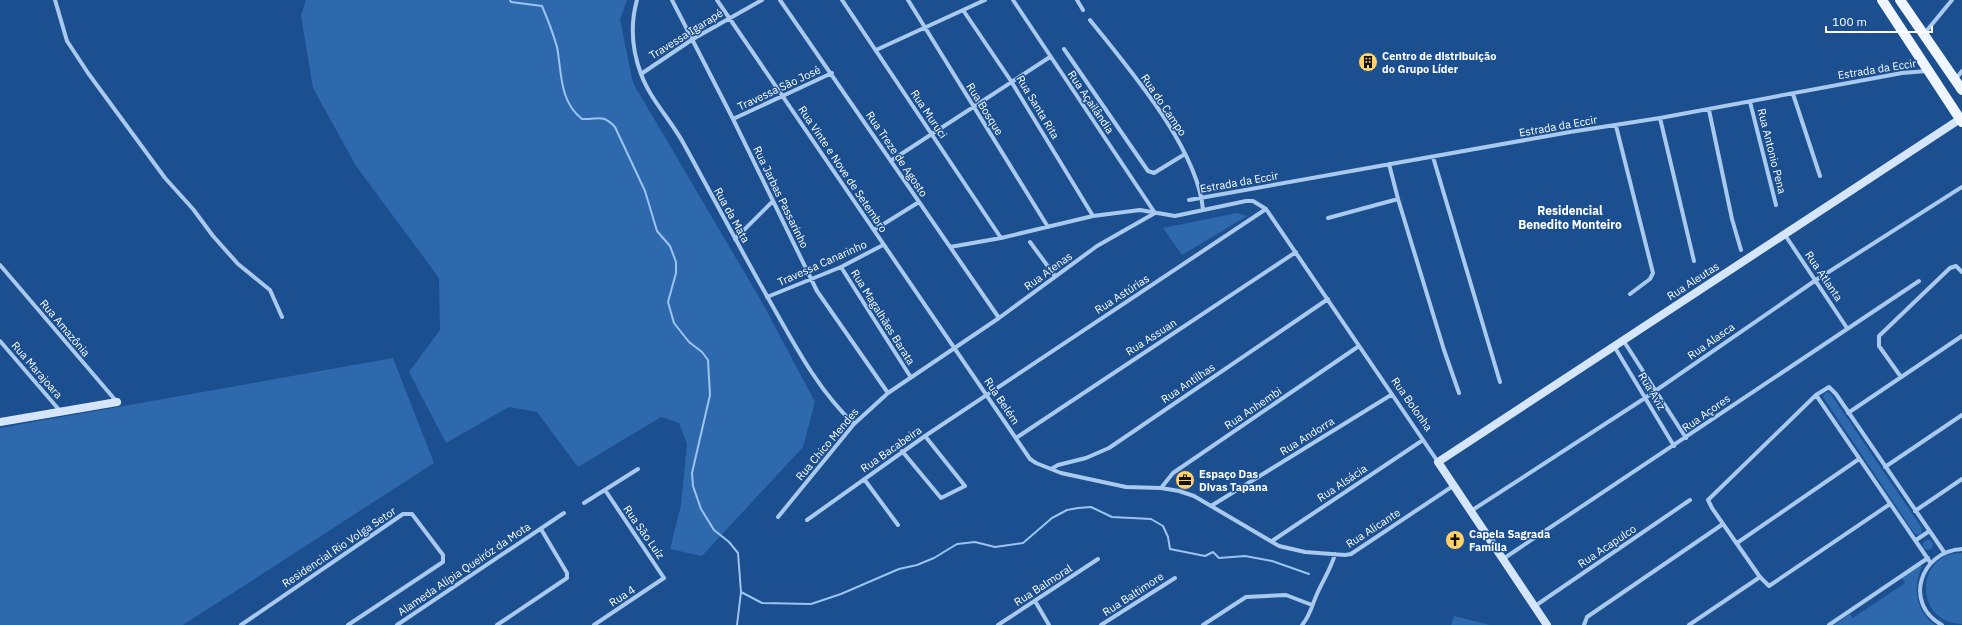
<svg xmlns="http://www.w3.org/2000/svg" width="1962" height="625" font-family="'IBM Plex Sans',sans-serif">
	<style>
		.green { fill: #2e69ad }
		.lines { fill: none; stroke-linecap: round; stroke-linejoin: round }
		.stream { stroke: #9cc4f0; stroke-width: 2 }
		.street { stroke: #a9c9ee; stroke-width: 4 }
		.secondary { stroke: #d6e6fa; stroke-width: 8 }
		.primary { stroke: #f0f6ff; stroke-width: 10 }
		.labels { text-anchor: middle; stroke-width: 3; stroke-linejoin: round; paint-order: stroke }
		.street-label { font-size: 11px; fill: #fff; stroke: #1b4f8f }
		.poi-label { font-size: 11px; font-weight: bold; fill: #fff; stroke: #1b4f8f; text-anchor: start }
		.neighbourhood-label { font-size: 12px; font-weight: bold; fill: #fff; stroke: #1b4f8f }
	</style>
	<rect width="100%" height="100%" fill="#1b4f8f"/>
	<path class="green" d="M306 0H627L620 20 633 83 763 304 815 402 803 447 702 556 670 549 681 505 687 444 679 423 661 417 578 467 537 412 509 407 446 443 409 372 440 330 439 278 356 166 313 88 301 16Z
		M1237 213 1247 216 1182 255 1163 228Z
		M393 358 434 463 183 625H0V428Z
		M1826 392 1830 393 1922 528 1921 534 1918 535 1914 533 1823 397Z
		M1923 545a5 5 0 1 1 10 0a5 5 0 1 1-10 0Z
		M1962 553V624C1913 623 1915 552 1962 553Z
		M1920 565 1922 567C1912 588 1916 611 1935 625H1834L1850 614 1853 618 1905 583 1902 578Z
		M1454 616 1490 625H1451Z"/>
	<g class="lines">
		<path class="stream" d="M510 0 511 2 542 6C548 20 553 33 557 47 562 73 559 101 582 119 598 120 602 113 615 127L645 191 657 231 670 246 676 262V273L668 302 674 323 689 342 702 352 708 360 710 395 692 473 693 486 701 509 714 530 729 542 738 553 741 592 737 625
			M741 592 762 603 811 604 841 594 899 569 917 565 934 558 957 544 975 542 995 547 1023 543 1052 518 1067 510 1078 508 1091 507 1112 517 1151 519 1163 526 1168 537 1170 549 1205 556 1213 552 1219 558 1245 556 1272 561 1309 574"/>
		<path class="street" d="M55 0 67 41 88 73 165 178 193 209 213 236 238 264 270 290 282 317
			M637 0C630 25 632 50 641 74 651 101 672 121 685 146 714 199 742 252 772 305 796 347 818 390 854 424
			M672 0 733 119 817 291 888 393
			M717 0 1030 459 1036 463 1061 473 1126 487 1161 488 1179 491 1194 496 1279 546 1305 552 1345 555 1351 554 1453 486
			M780 0 999 318
			M842 0 1001 238
			M908 0 1048 227
			M1077 0 1083 10
			M963 10 1011 81 1093 216
			M1090 20C1128 68 1198 148 1203 210
			M1924 34 1952 0
			M1064 49 1148 171 1154 173 1185 154
			M876 50 985 0
			M641 74 693 39 762 0
			M1955 80 1962 71
			M1793 94 1820 176
			M1750 102 1776 205
			M1709 110 1732 219 1741 250
			M1660 118 1694 261
			M733 119 832 73
			M1616 126 1653 273 1650 279 1630 294
			M1433 157 1500 382
			M892 160 1050 57
			M1389 164 1398 199 1444 350 1459 393
			M1189 200 1570 132 1660 118 1902 73 1927 71
			M1328 218 1398 199
			M874 230 919 202
			M1785 235 1847 328
			M735 239 773 201
			M1030 242 1055 276
			M950 247 1001 238 1093 216 1140 210 1175 216 1246 201H1253L1266 209 1438 462
			M0 265 117 402
			M841 267 910 376
			M767 297 841 267 883 245
			M1623 340 1686 438
			M0 341 61 412
			M1614 346 1674 446
			M1901 377 1879 346V336L1950 268 1956 266 1962 272
			M1816 395 1930 562
			M1848 413 1962 336
			M1016 438 1296 252
			M902 451 941 498 965 486 925 436
			M1885 467 1962 415
			M1051 469 1058 465 1086 458 1109 448 1328 299
			M864 479 898 525
			M1161 488 1173 473 1359 346
			M584 503 638 469
			M1890 504 1769 586 1760 577 1712 508 1708 500 1816 395 1829 387 1836 394 1944 552
			M1211 506 1391 395
			M1471 511 1645 398 1816 280 1962 187
			M1915 511 1962 479
			M778 517 854 424 888 393 999 318 1097 246 1155 213 1013 0
			M807 520 925 436 1266 209
			M1916 540 1928 532
			M1272 541 1423 440
			M1737 543 1859 459
			M1503 559 1919 281
			M1035 601 1049 625
			M1535 606 1690 500
			M241 625 403 514H412L443 555V562L348 625
			M397 625 564 513
			M497 625 567 578V573L541 529
			M594 625 664 578 605 490
			M998 625 1098 559
			M1101 625 1175 578
			M1203 625 1246 597 1286 595 1312 605
			M1302 625C1310 616 1312 605 1317 594 1323 580 1331 569 1335 554
			M1584 625 1587 617 1723 524
			M1689 625 1760 577
			M1829 625 1928 558
			M1942 625C1903 604 1920 551 1962 549"/>
		<path class="secondary" d="M0 422 117 402
			M1547 625 1438 462 1960 119"/>
		<path class="primary" d="M1882 0 1962 122
			M1900 0 1962 90"/>
	</g>
	<defs>
		<g id="building-disc" transform="scale(1)"><circle r="9.5" fill="#ffd166" stroke="#1b4f8f"/><path d="M-4-6H4V6H1V3H-1V6H-4ZM-2.5-4.3h1.7v1.8h-1.7ZM.8-4.3h1.7v1.8H.8ZM-2.5-1h1.7V.8h-1.7ZM.8-1h1.7V.8H.8Z" fill="#111"/></g>
		<g id="office-disc" transform="scale(1)"><circle r="9.5" fill="#ffd166" stroke="#1b4f8f"/><path d="M-6-3h4V-5.5h4V-3h4V5H-6ZM-1-4.5V-3h2v-1.5ZM-6 0V1H6V0Z" fill="#111"/></g>
		<g id="church-disc" transform="scale(1)"><circle r="9.5" fill="#ffd166" stroke="#1b4f8f"/><path d="M-1.2-6h2.4v3.5h3.3v2.4h-3.3V6h-2.4V-.1h-3.3v-2.4h3.3Z" fill="#111"/></g>
	</defs>
	<g fill-rule="evenodd">
		<use href="#building-disc" x="1368" y="62"/>
		<use href="#office-disc" x="1185" y="480"/>
		<use href="#church-disc" x="1455" y="540"/>
	</g>
	<g class="labels">
		<g class="street-label">
			<text transform="translate(686 34) rotate(-32)" y="4">Travessa Igarapé</text>
			<text transform="translate(1877 69) rotate(-9)" y="4">Estrada da Eccir</text>
			<text transform="translate(779 88) rotate(-25)" y="4">Travessa São José</text>
			<text transform="translate(1091 102) rotate(56)" y="4">Rua Açailândia</text>
			<text transform="translate(1164 105) rotate(56)" y="4">Rua do Campo</text>
			<text transform="translate(1038 107) rotate(59)" y="4">Rua Santa Rita</text>
			<text transform="translate(985 109) rotate(58)" y="4">Rua Bosque</text>
			<text transform="translate(929 114) rotate(56)" y="4">Rua Muruci</text>
			<text transform="translate(1558 126) rotate(-10)" y="4">Estrada da Eccir</text>
			<text transform="translate(1772 151) rotate(76)" y="4">Rua Antonio Pena</text>
			<text transform="translate(897 154) rotate(56)" y="4">Rua Treze de Agosto</text>
			<text transform="translate(843 169) rotate(56)" y="4">Rua Vinte e Nove de Setembro</text>
			<text transform="translate(1239 182) rotate(-10)" y="4">Estrada da Eccir</text>
			<text transform="translate(781 197) rotate(64)" y="4">Rua Jarbas Passarinho</text>
			<text transform="translate(732 215) rotate(61)" y="4">Rua da Mata</text>
			<text transform="translate(822 263) rotate(-24)" y="4">Travessa Canarinho</text>
			<text transform="translate(1048 271) rotate(-36)" y="4">Rua Atenas</text>
			<text transform="translate(1824 276) rotate(56)" y="4">Rua Atlanta</text>
			<text transform="translate(1693 281) rotate(-33)" y="4">Rua Aleutas</text>
			<text transform="translate(1122 294) rotate(-33)" y="4">Rua Astúrias</text>
			<text transform="translate(883 317) rotate(58)" y="4">Rua Magalhães Barata</text>
			<text transform="translate(65 328) rotate(50)" y="4">Rua Amazônia</text>
			<text transform="translate(1151 337) rotate(-33)" y="4">Rua Assuan</text>
			<text transform="translate(1711 341) rotate(-35)" y="4">Rua Alasca</text>
			<text transform="translate(37 370) rotate(49)" y="4">Rua Marajoara</text>
			<text transform="translate(1188 383) rotate(-34)" y="4">Rua Antilhas</text>
			<text transform="translate(1652 391) rotate(59)" y="4">Rua Aviz</text>
			<text transform="translate(1002 401) rotate(56)" y="4">Rua Belém</text>
			<text transform="translate(1412 404) rotate(55)" y="4">Rua Bolonha</text>
			<text transform="translate(1253 408) rotate(-34)" y="4">Rua Anhembi</text>
			<text transform="translate(1706 413) rotate(-35)" y="4">Rua Açores</text>
			<text transform="translate(1307 436) rotate(-32)" y="4">Rua Andorra</text>
			<text transform="translate(827 444) rotate(-50)" y="4">Rua Chico Mendes</text>
			<text transform="translate(891 449) rotate(-35)" y="4">Rua Bacabeira</text>
			<text transform="translate(1342 483) rotate(-34)" y="4">Rua Alsácia</text>
			<text transform="translate(1373 528) rotate(-33)" y="4">Rua Alicante</text>
			<text transform="translate(644 532) rotate(55)" y="4">Rua São Luíz</text>
			<text transform="translate(1607 546) rotate(-34)" y="4">Rua Acapulco</text>
			<text transform="translate(339 547) rotate(-34)" y="4">Residencial Rio Volga Setor</text>
			<text transform="translate(464 569) rotate(-34)" y="4">Alameda Alípia Queiróz da Mota</text>
			<text transform="translate(1043 585) rotate(-33)" y="4">Rua Balmoral</text>
			<text transform="translate(1133 594) rotate(-33)" y="4">Rua Baltimore</text>
			<text transform="translate(622 596) rotate(-33)" y="4">Rua 4</text>
		</g>
		<g class="poi-label">
			<text x="1382" y="60">Centro de distribuição<tspan x="1382" dy="13">do Grupo Líder</tspan></text>
			<text x="1199" y="478">Espaço Das<tspan x="1199" dy="13">Divas Tapana</tspan></text>
			<text x="1469" y="538">Capela Sagrada<tspan x="1469" dy="13">Família</tspan></text>
		</g>
		<g class="neighbourhood-label">
			<text x="1570" y="215">Residencial<tspan x="1570" dy="14">Benedito Monteiro</tspan></text>
		</g>
	</g>
	<path d="M1826 26v6h106v-6" fill="none" stroke="#ffffff" stroke-width="2"/>
	<text x="1832" y="26" font-size="12" fill="#ffffff" stroke="#1b4f8f" stroke-width="3" paint-order="stroke">100 m</text>
</svg>
